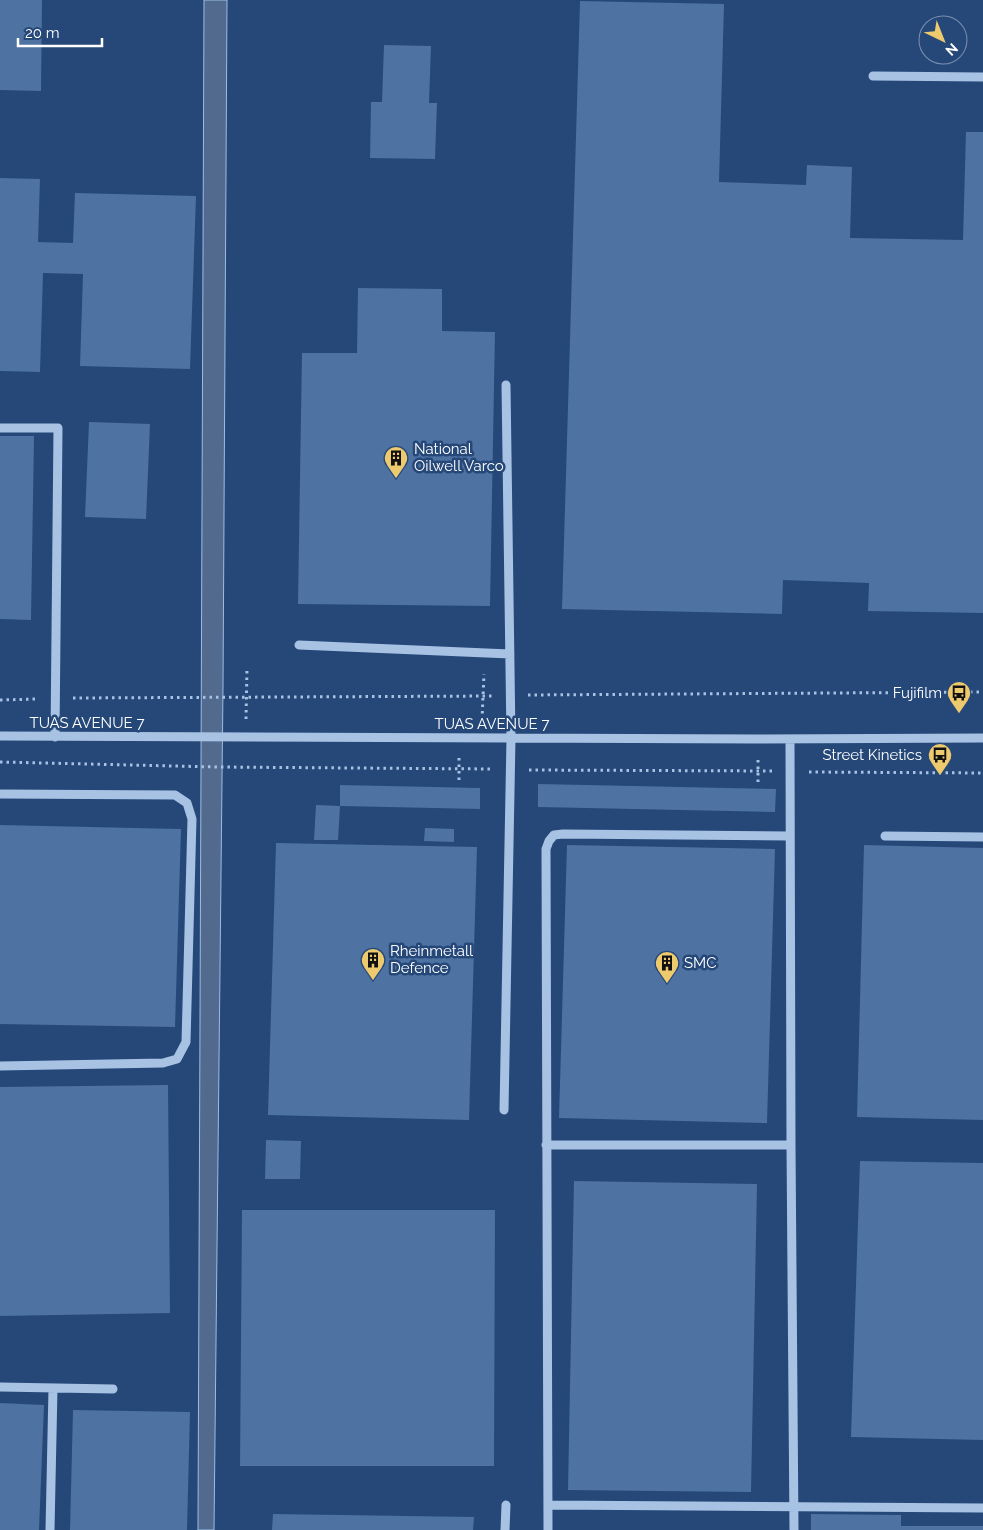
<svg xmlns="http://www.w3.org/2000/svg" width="983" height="1530" font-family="Raleway,sans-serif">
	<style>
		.water { fill: #516a8d; stroke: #9cbce4 }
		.building { fill: #4e72a2 }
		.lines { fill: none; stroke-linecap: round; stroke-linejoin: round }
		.path { stroke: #a8c2e3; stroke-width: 3; stroke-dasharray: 2.5 4; stroke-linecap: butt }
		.minor { stroke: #a8c2e3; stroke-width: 9 }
		.labels { text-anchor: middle; stroke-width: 5; stroke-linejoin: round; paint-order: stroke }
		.poi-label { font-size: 15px; fill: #fff; stroke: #254879; text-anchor: start }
		.street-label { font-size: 15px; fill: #fff; stroke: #254879 }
	</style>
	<rect width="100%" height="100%" fill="#254879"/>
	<path class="water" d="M204 0H227L223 687 214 1530H198Z"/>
	<path class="building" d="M0 0H42L41 91 0 90Z
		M580 1 724 4 719 182 806 185 807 165 852 167 850 238 963 240 966 132H983V613L868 611 869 583 783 580 782 614 562 609Z
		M384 45 431 46 429 103H437L435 159 370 158 371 102H382Z
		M0 178 40 179 38 242 73 243 75 193 196 196 190 369 80 366 83 274 43 273 40 372 0 371Z
		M358 288 442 289V331L495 332 490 606 298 604 302 353H357Z
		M89 422 150 424 146 519 85 517Z
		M0 436H34L31 620 0 619Z
		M538 784 776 789 775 812 538 807Z
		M340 785 480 788V809L340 806 338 840H314L316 805 340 806Z
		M0 825 181 829 175 1027 0 1024Z
		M425 828 454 829V842L424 841Z
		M276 843 477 847 469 1120 268 1115Z
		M567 845 775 849 767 1123 559 1118Z
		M864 845 983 848V1120L857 1117Z
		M168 1085 170 1313 0 1316V1087Z
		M266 1140 301 1141 300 1179H265Z
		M860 1161 983 1163V1440L851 1437Z
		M574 1181 757 1184 751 1492 568 1490Z
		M242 1210H495L494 1466H240Z
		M0 1403 44 1405 39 1530H0Z
		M73 1410 190 1412 187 1530H70Z
		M273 1514 474 1517 473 1530H272Z
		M811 1514 901 1515V1526H983V1530H811Z"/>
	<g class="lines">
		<path class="path" d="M528 695 983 692
			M73 698 492 696
			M0 700 37 699
			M246 719 247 668
			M482 720 484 674
			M0 762 217 767 492 769
			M529 770 772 771
			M809 772 983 773
			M459 780V756
			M758 782V757"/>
		<path class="minor" d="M873 76 983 77
			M0 428H58L55 737
			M299 645 510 654
			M0 736 758 739 983 738
			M790 739 791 1145 794 1530
			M0 794 175 795 187 803 192 819 186 1042 177 1059 163 1063 0 1066
			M885 836 983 837
			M504 1110 511 738 506 385
			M546 1145H791
			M0 1387 113 1389
			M548 1505 983 1508
			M50 1530 53 1388
			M505 1530 506 1505
			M548 1530 546 849 549 841 554 835 563 834 790 836"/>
	</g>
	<defs>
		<g id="building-pin" transform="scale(1.25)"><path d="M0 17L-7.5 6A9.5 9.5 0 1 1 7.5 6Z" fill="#ecca6d" stroke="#254879"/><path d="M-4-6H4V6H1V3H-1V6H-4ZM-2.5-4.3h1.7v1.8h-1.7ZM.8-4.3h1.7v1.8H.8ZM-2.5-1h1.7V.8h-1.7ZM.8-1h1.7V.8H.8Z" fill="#111"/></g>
		<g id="bus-pin" transform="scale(1.25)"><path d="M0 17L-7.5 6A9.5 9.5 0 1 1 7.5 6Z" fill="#ecca6d" stroke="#254879"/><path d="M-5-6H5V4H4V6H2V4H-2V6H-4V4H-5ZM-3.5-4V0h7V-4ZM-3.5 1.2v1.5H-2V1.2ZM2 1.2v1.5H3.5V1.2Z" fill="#111"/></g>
	</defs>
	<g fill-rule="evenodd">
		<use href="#building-pin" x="396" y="458"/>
		<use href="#bus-pin" x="959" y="693"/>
		<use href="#bus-pin" x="940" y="755"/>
		<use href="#building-pin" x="373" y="960"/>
		<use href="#building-pin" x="667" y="963"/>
	</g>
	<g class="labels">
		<g class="poi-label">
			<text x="414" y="454">National<tspan x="414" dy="17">Oilwell Varco</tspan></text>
			<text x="942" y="698" text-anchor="end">Fujifilm</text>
			<text x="922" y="760" text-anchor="end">Street Kinetics</text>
			<text x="390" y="956">Rheinmetall<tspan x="390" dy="17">Defence</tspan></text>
			<text x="684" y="968">SMC</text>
		</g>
		<g class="street-label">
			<text x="87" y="728">TUAS AVENUE 7</text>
			<text x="492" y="729">TUAS AVENUE 7</text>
		</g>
	</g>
	<g transform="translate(943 40) rotate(137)"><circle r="24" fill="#254879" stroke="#7c91af"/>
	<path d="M0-4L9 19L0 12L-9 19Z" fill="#ecca6d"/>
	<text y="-8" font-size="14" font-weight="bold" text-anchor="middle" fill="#ffffff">N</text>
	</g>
	<path d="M18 38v8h84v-8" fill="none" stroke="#ffffff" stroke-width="2.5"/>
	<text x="25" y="38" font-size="15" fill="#ffffff" stroke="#254879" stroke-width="4" paint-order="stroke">20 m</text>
</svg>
